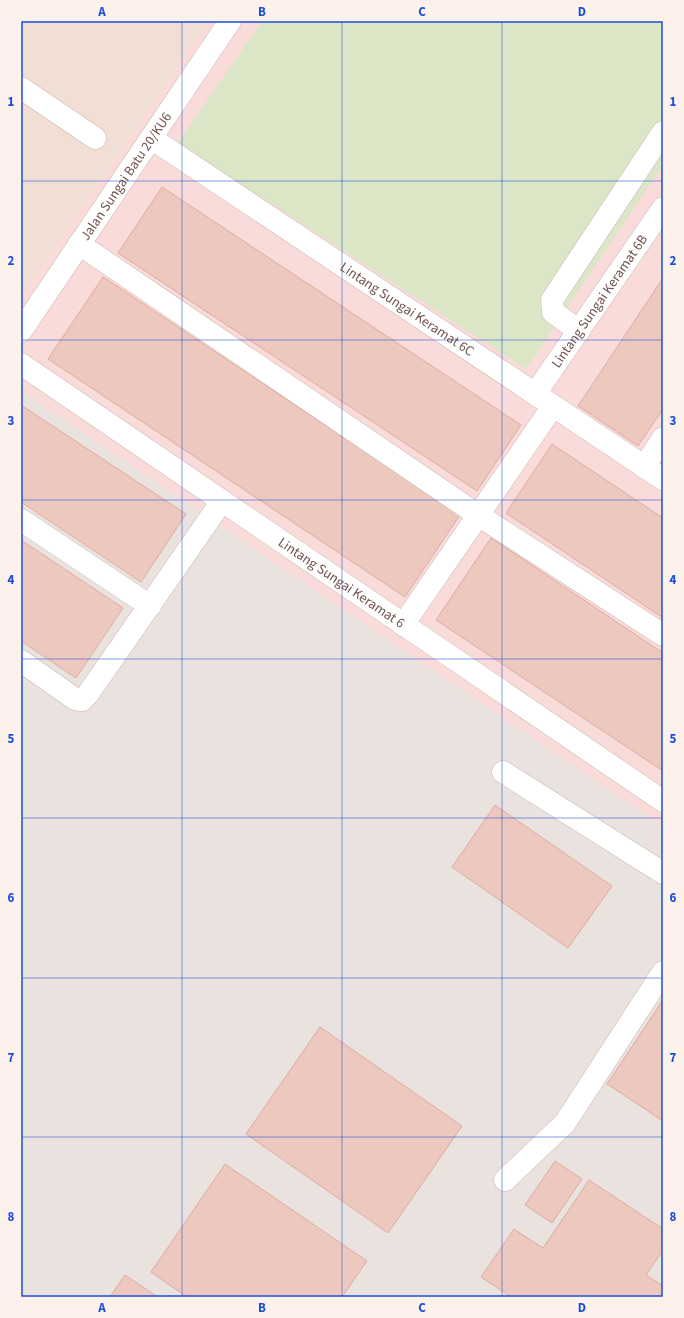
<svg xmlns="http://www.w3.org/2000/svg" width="684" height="1318" font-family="'Source Sans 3',sans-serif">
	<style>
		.residential { fill: #f1ded4 }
		.commercial { fill: #f9dcda }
		.industrial { fill: #eae2df }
		.green { fill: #dae6c5 }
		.building { fill: #edc8bf; stroke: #deaba1 }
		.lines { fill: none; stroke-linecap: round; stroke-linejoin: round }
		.minor-casing { stroke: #cdb6af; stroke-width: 23 }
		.minor { stroke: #fff; stroke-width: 22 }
		.grid { fill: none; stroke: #1d4ed8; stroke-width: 1; stroke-opacity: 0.55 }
		.labels { text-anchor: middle; stroke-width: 3; stroke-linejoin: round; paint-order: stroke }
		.street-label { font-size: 14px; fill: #71524d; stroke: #fdf2eb }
		.neatline { fill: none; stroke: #1d4ed8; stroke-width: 1.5 }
		.grid-label { font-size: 13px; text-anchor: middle; font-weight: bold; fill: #1d4ed8 }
	</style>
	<rect width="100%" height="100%" fill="#faede5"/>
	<path class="residential" d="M21 21H209L21 297Z"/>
	<path class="commercial" d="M209 21H663V827L21 391V297Z"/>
	<path class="industrial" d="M21 391 663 827V1297H21Z"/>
	<path class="green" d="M262 21H663V165L526 369 178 143Z"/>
	<path class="building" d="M162 187 521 425 477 491 118 253Z
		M103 277 460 515 405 597 48 359Z
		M663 278V409L638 446 578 406Z
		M21 405 186 514 141 582 21 502Z
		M552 444 663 518V618L506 513Z
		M491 538 663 653V771L436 620Z
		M21 540 123 608 76 678 21 641Z
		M495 805 612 886 568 948 452 867Z
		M663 1000V1121L607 1084Z
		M320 1027 462 1126 388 1233 246 1134Z
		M555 1161 582 1179 552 1223 525 1205Z
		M225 1164 367 1261 342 1297H187L151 1272Z
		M589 1180 663 1229V1250L646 1275 663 1286V1297H511L481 1277 514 1229 543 1248Z
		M125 1275 158 1297H110Z"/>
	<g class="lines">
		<g class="minor-casing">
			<g id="minor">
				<path d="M21 88 95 138"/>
				<path id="s1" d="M151 138 663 479"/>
				<path d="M79 244 478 515 663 635"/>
				<path id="s2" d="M21 331 230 21"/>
				<path d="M579 331 553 312 552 300 663 132"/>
				<path id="s3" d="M21 364 663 801"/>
				<path id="s4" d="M535 394 663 208"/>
				<path d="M644 467 663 438"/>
				<path d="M21 520 150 606"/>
				<path d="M403 625 553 406"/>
				<path d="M21 661 75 699 82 700 88 694 222 501"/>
				<path d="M503 772 663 873"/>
				<path d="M505 1180 565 1123 663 972"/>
			</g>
		</g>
		<use href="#minor" class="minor"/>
	</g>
	<path class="grid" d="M182 21V1297M342 21V1297M502 21V1297M21 181H663M21 340H663M21 500H663M21 659H663M21 818H663M21 978H663M21 1137H663"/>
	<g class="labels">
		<g class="street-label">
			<text dy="5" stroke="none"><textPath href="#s2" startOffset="187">Jalan Sungai Batu 20/KU6</textPath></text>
			<text dy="5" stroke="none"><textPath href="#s4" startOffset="113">Lintang Sungai Keramat 6B</textPath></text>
			<text dy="5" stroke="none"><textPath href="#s1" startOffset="308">Lintang Sungai Keramat 6C</textPath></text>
			<text dy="5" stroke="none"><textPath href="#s3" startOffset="388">Lintang Sungai Keramat 6</textPath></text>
		</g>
	</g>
	<rect width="684" height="1318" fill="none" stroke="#fdf2eb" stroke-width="44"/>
	<rect x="22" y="22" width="640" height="1274" class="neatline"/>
	<g class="grid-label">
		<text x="102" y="16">A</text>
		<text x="262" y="16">B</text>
		<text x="422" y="16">C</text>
		<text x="582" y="16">D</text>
		<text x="11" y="106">1</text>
		<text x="673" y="106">1</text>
		<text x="11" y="265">2</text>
		<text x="673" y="265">2</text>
		<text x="11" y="425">3</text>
		<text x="673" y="425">3</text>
		<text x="11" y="584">4</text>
		<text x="673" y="584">4</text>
		<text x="11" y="743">5</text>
		<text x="673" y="743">5</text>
		<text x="11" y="902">6</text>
		<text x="673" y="902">6</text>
		<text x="11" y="1062">7</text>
		<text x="673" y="1062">7</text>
		<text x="11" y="1221">8</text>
		<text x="673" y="1221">8</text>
		<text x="102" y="1312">A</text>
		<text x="262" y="1312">B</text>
		<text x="422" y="1312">C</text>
		<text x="582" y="1312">D</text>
	</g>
</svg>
